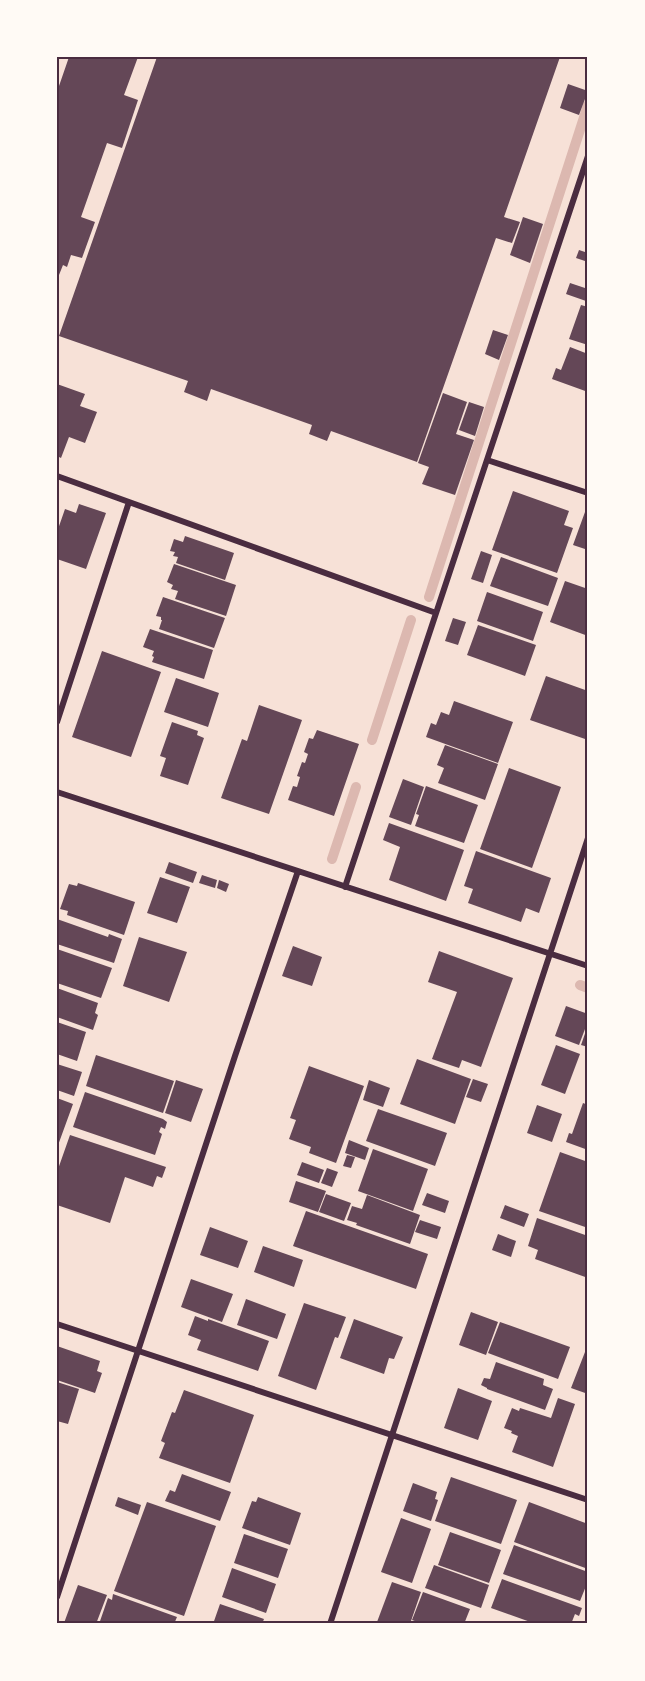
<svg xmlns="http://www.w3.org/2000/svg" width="645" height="1681" font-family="'IBM Plex Sans',sans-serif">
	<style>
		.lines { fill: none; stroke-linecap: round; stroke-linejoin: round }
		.stream { stroke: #dcb8b0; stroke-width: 10 }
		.building { fill: #644757 }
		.minor { stroke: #4a2c40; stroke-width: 6 }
		.neatline { fill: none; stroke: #4a2c40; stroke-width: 2 }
	</style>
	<rect width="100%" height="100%" fill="#f7e1d7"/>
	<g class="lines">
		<path class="stream" d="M429 597 588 105
			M372 740 411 620
			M332 859 356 787
			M580 985 588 988"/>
	</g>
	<path class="building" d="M69 57H138L124 95 138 100 122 148 107 143 81 217 95 222 82 258 71 255 67 267 63 265 57 280V85L59 86Z
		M157 57H560L504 217 520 222 512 243 496 238 417 462 331 431 327 441 309 434 312 425 211 389 207 401 184 392 188 381 59 336Z
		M568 84 588 91 579 115 560 108Z
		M523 217 543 224 530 263 510 255Z
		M579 250 588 253 585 261 576 258Z
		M570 283 588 289 586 301 566 294Z
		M581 305 588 307V345L569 339Z
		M493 330 508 335 499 360 485 354Z
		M570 347 588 354V392L552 379 556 368 561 370Z
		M57 384 85 394 80 406 97 412 85 443 69 437 61 458 57 456Z
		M443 393 467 402 456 434 474 440 455 495 422 484 429 467 418 463Z
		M469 402 484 407 475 436 459 430Z
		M513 491 569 511 564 525 573 528 557 573 492 550Z
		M79 504 106 513 86 569 57 559V532L65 509 76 513Z
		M585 512 588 513V550L573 545Z
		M185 536 234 553 225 580 176 563 178 557 173 556 175 552 170 551 174 539 183 542Z
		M481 551 492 555 483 583 471 579Z
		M501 557 558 578 548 606 490 586Z
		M174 564 236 585 226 616 175 599 178 591 171 589 173 585 167 582Z
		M565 581 588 589V636L550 622Z
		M487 592 543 612 533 641 477 621Z
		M163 597 225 618 214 648 159 629 162 620H161V617L156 616Z
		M453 618 466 622 458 645 445 641Z
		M478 625 536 645 525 676 467 655Z
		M150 629 213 650 204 679 152 662 154 657 152 656 154 651 143 647Z
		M102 651 161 672 131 757 72 737Z
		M546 676 588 691V740L530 720Z
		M176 678 219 693 208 727 164 712Z
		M454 701 513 722 498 763 426 737 431 723 436 725 441 712 449 715Z
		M259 705 302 720 269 814 221 798 242 739 247 741Z
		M172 722 198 731 197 735 204 738 188 785 160 776 166 758 160 756Z
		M317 730 359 744 334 816 288 800 293 786 297 787 300 777 297 776 302 762 305 763 308 754 304 752 309 738 313 739Z
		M445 745 498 764 485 800 438 783 444 768 437 765Z
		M509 768 561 787 532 868 480 849Z
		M403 779 424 787 411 825 389 817Z
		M426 786 478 805 464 843 415 826 419 815 416 814Z
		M389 823 464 850 446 901 389 880 400 847 383 840Z
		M476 851 551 878 539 913 526 908 521 922 468 903 473 889 464 886Z
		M169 862 197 872 193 883 165 873Z
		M202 875 217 880 215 888 199 883Z
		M160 877 190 887 177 923 147 913Z
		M219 880 229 884 226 892 217 888Z
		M78 883 135 902 124 935 67 915 68 911 60 909 69 884 77 886Z
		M57 919 108 937 109 934 122 939 114 963 57 944Z
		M139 937 187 952 169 1002 123 986Z
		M293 946 322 957 312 986 282 976Z
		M57 949 112 968 101 998 57 983Z
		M439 951 513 978 481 1067 462 1060 459 1068 432 1059 457 992 428 982Z
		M57 988 98 1003 95 1013 98 1015 93 1030 57 1017Z
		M566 1006 588 1014V1021L579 1045 555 1036Z
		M57 1022 86 1032 77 1061 57 1054Z
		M588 1025V1047L581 1045Z
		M556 1045 580 1054 565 1094 541 1085Z
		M96 1055 174 1081 163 1113 86 1086Z
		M417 1059 471 1079 455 1124 400 1104Z
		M57 1064 82 1072 74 1096 57 1090Z
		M309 1066 364 1086 336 1163 309 1153 311 1147 289 1139 296 1120 290 1118Z
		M473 1079 488 1084 481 1102 466 1097Z
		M176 1080 203 1089 191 1122 165 1113Z
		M369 1080 390 1088 383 1107 363 1100Z
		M85 1092 163 1119 167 1122 165 1129 161 1127 159 1132 162 1134 155 1155 73 1127Z
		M57 1098 73 1104 57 1148Z
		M583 1103 588 1105V1150L566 1142 569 1133 572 1134Z
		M537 1105 562 1114 552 1142 527 1133Z
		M378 1109 447 1133 435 1166 366 1141Z
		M70 1135 166 1167 162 1178 157 1176 153 1187 125 1177 110 1223 57 1205V1172Z
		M349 1140 369 1148 365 1160 345 1153Z
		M373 1149 428 1169 413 1211 358 1191Z
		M560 1152 588 1162V1228L539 1211Z
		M347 1155 355 1157 351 1168 343 1166Z
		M302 1162 324 1170 319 1183 297 1175Z
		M327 1168 338 1172 332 1187 321 1183Z
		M296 1181 326 1191 318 1212 289 1202Z
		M427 1193 449 1201 445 1213 422 1205Z
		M326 1194 351 1203 344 1221 319 1212Z
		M367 1195 420 1215 410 1244 356 1225 357 1223 347 1220 352 1206 362 1209Z
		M505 1205 529 1214 524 1227 500 1218Z
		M306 1211 428 1254 416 1289 293 1246Z
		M537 1218 588 1236V1278L535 1259 538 1250 528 1246Z
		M420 1220 441 1227 437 1239 415 1232Z
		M210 1227 248 1241 238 1268 200 1255Z
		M498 1234 516 1241 511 1257 492 1250Z
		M263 1246 303 1260 294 1287 254 1272Z
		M191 1279 233 1294 222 1322 181 1307Z
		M246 1299 286 1314 277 1339 237 1325Z
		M304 1303 346 1317 338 1338 335 1337 316 1390 278 1376Z
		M471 1312 498 1322 486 1355 459 1345Z
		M195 1316 208 1321V1319L269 1341 258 1371 197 1350 201 1340 188 1335Z
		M354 1319 403 1337 394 1359 389 1358 384 1374 340 1358Z
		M500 1322 570 1347 558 1379 488 1353Z
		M57 1346 100 1361 97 1371 102 1373 95 1393 57 1380Z
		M585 1352 588 1353V1394L571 1388Z
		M496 1362 544 1379 543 1385 553 1389 545 1410 487 1389V1388L481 1385 484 1378 490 1379Z
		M57 1382 79 1389 68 1424 57 1421Z
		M458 1388 492 1401 478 1440 444 1428Z
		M184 1390 254 1415 230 1483 159 1458 165 1443 161 1441 172 1412 175 1413Z
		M558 1398 575 1404 553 1467 512 1452 518 1436 511 1433 512 1431 504 1428 512 1408 519 1411 520 1408 551 1418Z
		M182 1474 231 1492 220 1521 165 1501 170 1490 175 1492Z
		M451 1477 517 1500 501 1544 435 1521Z
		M413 1483 437 1492 435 1499 438 1500 431 1521 403 1511Z
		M118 1497 141 1505 138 1515 115 1506Z
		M258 1497 301 1513 290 1545 242 1528 252 1501 256 1502Z
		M147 1502 216 1526 184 1616 114 1591Z
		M529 1502 588 1524V1569L514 1542Z
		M401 1518 431 1529 412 1583 381 1572Z
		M450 1532 501 1550 489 1583 438 1565Z
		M244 1534 288 1549 278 1578 234 1563Z
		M514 1545 588 1572V1581L580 1601 503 1574Z
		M434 1565 489 1585 481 1608 425 1588Z
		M232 1568 276 1584 266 1613 222 1597Z
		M502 1579 582 1608 579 1616 575 1614 571 1624H536L491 1608Z
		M392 1582 421 1592 411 1621 417 1624H382L377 1622Z
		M78 1585 107 1595 96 1624 64 1623Z
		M423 1592 470 1609 464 1624H423L412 1620Z
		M113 1594 177 1617 174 1624H99L108 1598 112 1600Z
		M220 1604 264 1619 262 1624H213Z"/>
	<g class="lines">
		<path class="minor" d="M487 460 588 493
			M57 476 436 613
			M57 722 129 502
			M57 792 588 966
			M345 887 588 156
			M57 1324 588 1500
			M57 1597 235 1056 298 871
			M330 1624 588 838"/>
	</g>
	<rect width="645" height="1681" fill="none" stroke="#fffaf5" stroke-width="117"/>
	<rect x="58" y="58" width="528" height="1564" class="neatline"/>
</svg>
